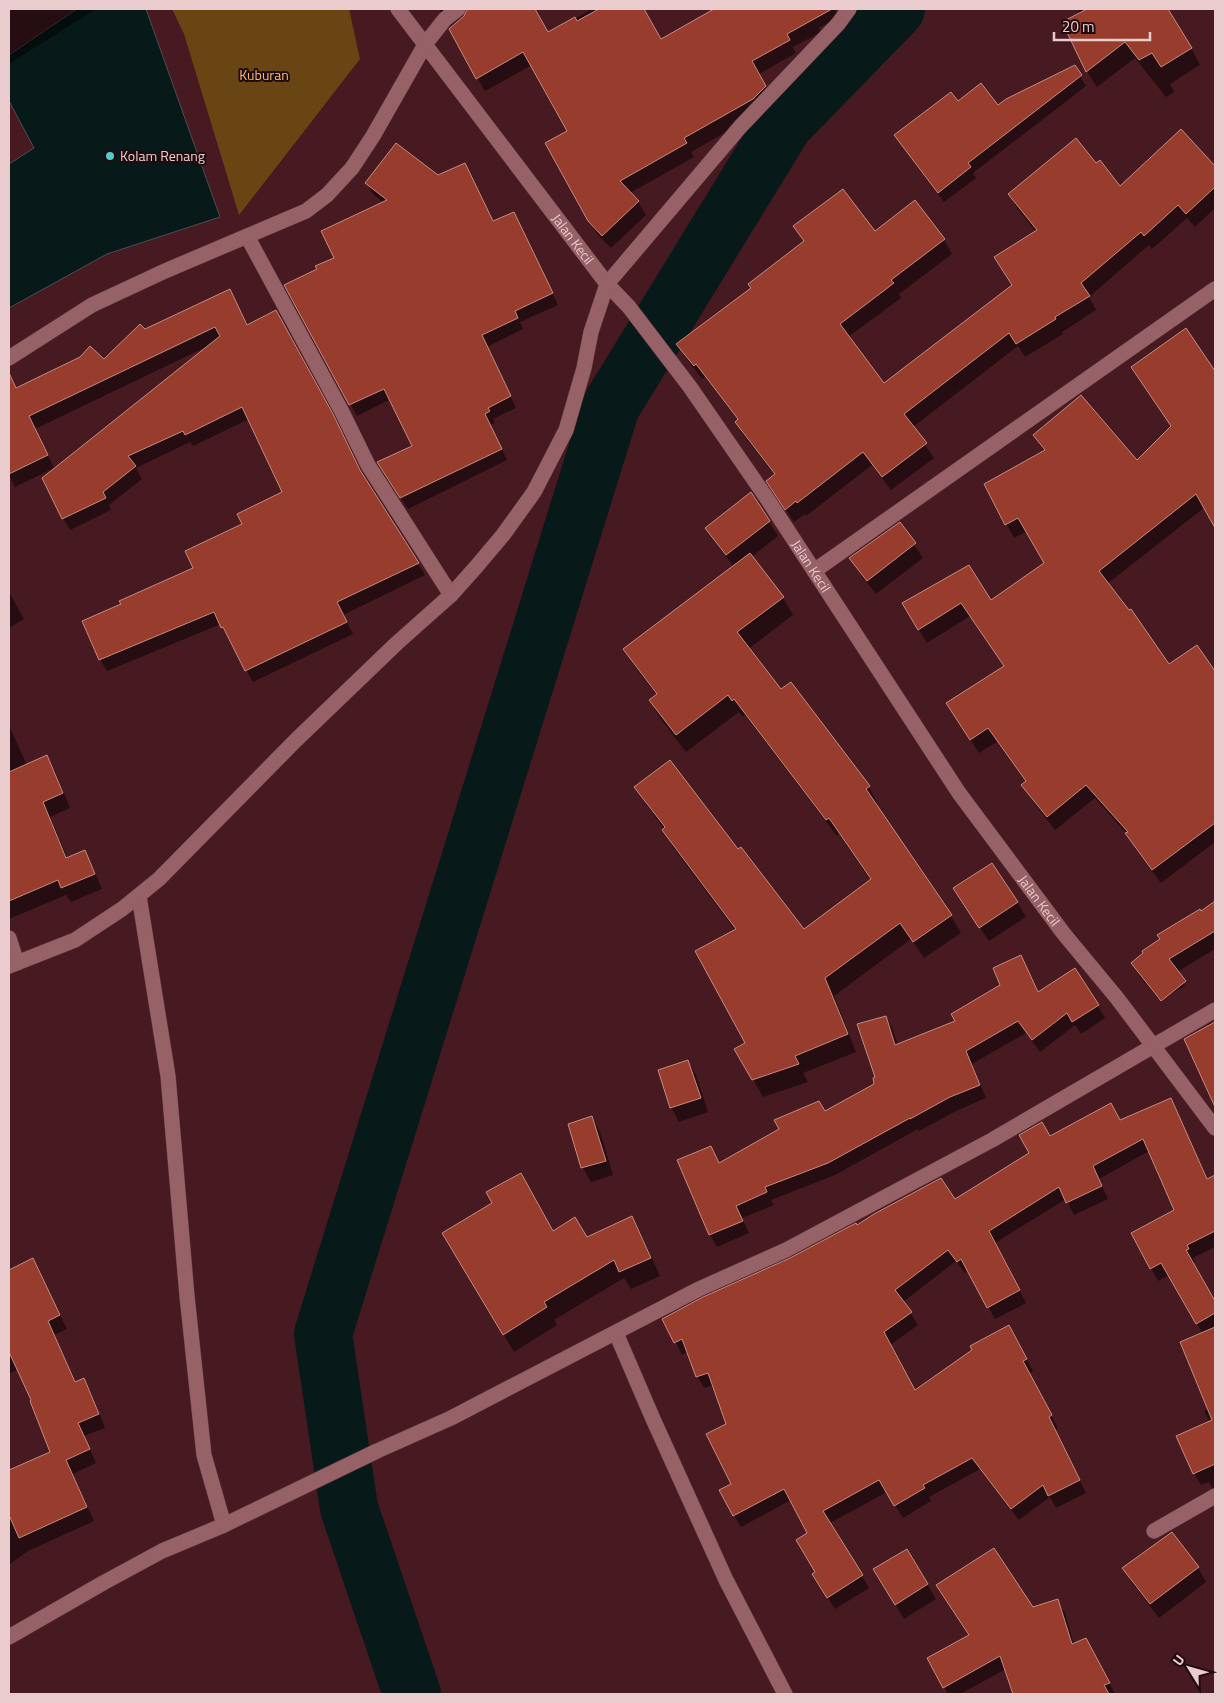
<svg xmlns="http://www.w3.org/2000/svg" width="1224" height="1703" font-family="'Titillium Web',sans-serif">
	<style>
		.green { fill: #684513 }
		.water { fill: #071a19; stroke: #4b4f4f }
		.shadow { fill: #0007 }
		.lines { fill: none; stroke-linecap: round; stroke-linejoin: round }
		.river { stroke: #071a19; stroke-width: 58 }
		.building { fill: #983d2d; stroke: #c48c81 }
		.minor-casing { stroke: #5d363e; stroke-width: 16 }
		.minor { stroke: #966167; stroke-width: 15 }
		.poi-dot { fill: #54cdc8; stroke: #200c0f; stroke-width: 2 }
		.labels { text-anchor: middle; stroke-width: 4; stroke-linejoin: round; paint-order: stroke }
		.park-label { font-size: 14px; fill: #fcbb68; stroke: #200c0f }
		.poi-label { font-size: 14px; fill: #eacbce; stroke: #200c0f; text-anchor: start }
		.street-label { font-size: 14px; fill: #eacbce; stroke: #200c0f }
	</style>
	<rect width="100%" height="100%" fill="#471921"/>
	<path class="green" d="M172 9H349L360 59 239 215 184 34Z"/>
	<path class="water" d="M77 9H146L220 217 107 254 9 308V164L34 148 9 101V55Z"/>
	<path class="shadow" d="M9 9H96L9 64Z
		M439 9H533L548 34 592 9H643L661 40 716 9H835L839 17 819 28 821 32 793 47 796 53 759 74 773 100 761 112 691 152 694 157 630 193 638 202 646 215 611 248 597 234 547 144 568 132 532 65 485 91 450 30 468 13H464L448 24Z
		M1078 9H1133L1143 29 1191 48 1200 65 1170 84 1174 92 1166 97 1135 58 1097 87 1087 71 1080 14Z
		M1074 66 1086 86 973 173 976 178 944 202 895 135 958 103 998 107Z
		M1181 131 1215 168V208L1195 227 1187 218 1152 249 1149 245 1089 297 1096 310 1062 332 1063 334 1025 357 1018 346 913 427 934 458 891 490 872 465 806 516 805 514 794 522 776 495 775 475 744 436 736 422 738 420 705 377 702 379 686 358 678 345 752 288 804 243 795 226 875 233 915 201 944 240 952 254 899 294 901 298 848 337 884 385 1013 285 1036 232 1017 208 1009 194 1096 165 1120 188Z
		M367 183 494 223 519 224 558 305 520 322 523 329 487 347 516 408 493 419 495 423 490 425 507 460 408 509 385 474 414 446 391 399 357 416 286 286 318 270 336 258 384 203 373 194Z
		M229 291 247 326 364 478 425 575 343 615 353 634 253 682 221 624 107 671 100 659 244 524 283 492 249 419 193 446 190 442 136 468 142 479 109 505 111 510 70 530 63 518 208 346 35 429 54 468 15 487 9 475V391L81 358 104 361 145 330Z
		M1186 330 1215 373V525L1205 507 1107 584 1169 666 1197 647 1215 674V842L1161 883 1135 848 1128 835 1095 798 1055 830 1031 799 1023 785 1027 782 997 742 979 753 956 717 1005 667 970 616 927 643 903 604 991 602 1046 564 1027 531 1014 538 985 485 1044 452 1035 436 1137 461 1172 427Z
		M751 494 778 536 751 557 783 598 793 615 748 649 780 691 869 787 878 804 876 806 951 916 961 933 924 958 911 939 834 996 856 1052 803 1073 808 1082 763 1097 736 1049 747 1043 735 930 673 847 664 829 646 804 636 787 738 851 803 931 871 881 839 834 837 836 745 715 743 717 739 712 686 752 660 718 650 701 657 696 635 667 625 650 734 567 715 542 706 528Z
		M900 524 923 558 876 594 859 572 851 558Z
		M9 592 24 619 9 628Z
		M9 726 27 765 46 757 55 771 70 808 50 817 68 859 84 852 92 866 102 889 71 902 66 895 9 919Z
		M1017 902 1026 917 989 941 963 903Z
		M1215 903V949L1177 972 1185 986 1159 1000 1140 977 1133 963Z
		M1020 956 1039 993 1098 1006 1105 1018 1081 1034 1075 1025 1040 1052 1026 1033 972 1064 986 1098 958 1110 919 1131 918 1129 835 1175 771 1200 774 1205 742 1218 749 1233 717 1247 710 1235 711 1147 720 1164 825 1112 876 1084 886 1017 893 1030 898 1045 957 1021 1002 985Z
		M1215 1024V1101L1185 1040Z
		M688 1061 696 1075 708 1112 679 1122 671 1107Z
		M1170 1099 1177 1112 1208 1180 1215 1177V1247L1193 1258 1195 1262 1192 1263 1215 1301V1493L1209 1482 1201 1485 1194 1473 1210 1422 1204 1411 1209 1408 1203 1334 1169 1275 1158 1281 1132 1233 1176 1210 1149 1151 1099 1179 1108 1199 1074 1215 1066 1199 995 1243 1026 1303 995 1319 968 1271 965 1273 956 1261 903 1302 918 1325 890 1345 915 1391 1008 1326 1033 1371 1029 1374 1058 1428 1055 1430 1086 1493 1056 1508 1050 1497 1019 1520 980 1469 929 1497 931 1501 903 1518 887 1492 830 1523 869 1588 835 1609 820 1586 809 1533 791 1500 741 1527 734 1515 727 1425 714 1385 704 1388 697 1376 688 1352 682 1355 664 1319 856 1227 955 1201 1030 1153 1050 1138 1120 1122Z
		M592 1117 600 1132 613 1175 591 1182 583 1168 569 1124Z
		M494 1204 552 1232 586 1238 632 1218 642 1236 660 1276 631 1289 624 1278 554 1320 557 1325 514 1352 454 1252Z
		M32 1260 67 1329 54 1335 76 1383 84 1380 91 1393 105 1428 84 1436 96 1463 73 1474 94 1521 28 1551 9 1565V1472L52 1453 18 1369 9 1374V1271Z
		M907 1550 936 1599 904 1619 883 1584Z
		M1124 1568H1198L1206 1582 1159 1618 1132 1583Z
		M1057 1601 1065 1613 1074 1645 1093 1652 1115 1694H1014L1006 1669 960 1694H948L929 1659 1032 1608Z"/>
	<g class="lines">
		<path class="river" d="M412 1694 349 1508 323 1334 611 406 784 124 896 9"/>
	</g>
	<path class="building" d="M467 9H535L548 32 575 17 577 21 599 9H644L661 39 714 9H832L787 34 790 40 752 61 766 86 753 99 684 138 687 143 620 181 639 201 602 236 588 221 545 143 567 131 523 52 476 79 449 29 464 16Z
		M1087 9H1168L1192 48 1161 67 1152 53 1139 60 1125 42 1086 72 1062 22Z
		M1075 65 1082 75 968 163 971 167 938 193 894 135 951 92 958 101 981 83 998 105 1006 99Z
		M1181 129 1215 166V187L1186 214 1178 205 1144 236 1141 232 1081 283 1090 296 1055 317 1056 319 1016 344 1009 333 904 414 927 443 882 477 863 452 797 503 796 501 785 510 766 481 775 474 735 422 738 419 696 364 694 366 676 344 751 288 748 284 804 241 793 226 843 189 875 231 915 200 945 239 891 280 894 283 840 324 884 383 1012 285 994 257 1037 230 1008 194 1076 138 1096 163 1100 160 1120 186Z
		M396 143 438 175 465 163 493 221 514 212 553 293 515 311 518 318 482 335 511 396 488 408 490 411 485 414 502 449 400 498 377 462 412 446 384 389 349 405 284 285 317 269 315 266 334 258 321 231 387 200 365 183Z
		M230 289 247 325 276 310 333 414 360 470 419 563 337 602 347 622 245 671 223 627 221 628 214 612 99 660 82 621 121 604 119 601 193 568 185 551 242 524 237 514 282 492 242 407 185 435 183 431 128 456 136 466 103 492 106 498 62 519 42 478 220 336 215 327 29 416 48 455 9 474V373L16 388 80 357 90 346 104 359 140 324 145 329Z
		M1186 328 1215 371V528L1196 494 1099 571 1129 610 1131 609 1169 664 1197 645 1215 671V823L1152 870 1125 833 1128 832 1086 785 1047 817 1021 785 1026 781 988 728 970 740 946 703 1004 666 961 603 918 630 902 603 969 565 991 600 1044 563 1018 518 1005 525 984 484 1045 450 1033 435 1081 395 1137 460 1171 426 1131 367Z
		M751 492 770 521 726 555 705 528Z
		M900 522 916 543 867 581 849 558Z
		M750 553 784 597 737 632 781 689 791 682 870 786 866 789 952 915 913 942 900 923 825 978 848 1034 795 1056 799 1064 752 1080 734 1049 745 1043 695 951 736 929 662 830 665 827 634 787 670 760 738 849 741 847 804 929 871 879 829 818 826 820 734 699 732 701 728 695 676 735 649 700 657 694 623 649Z
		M47 755 63 793 43 802 66 858 85 850 95 874 61 888 58 880 9 901V772Z
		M992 863 1018 902 979 928 953 888Z
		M1215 901V931L1169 959 1186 981 1161 1001 1131 963 1143 953 1142 951 1160 939 1157 935 1200 909 1201 911Z
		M1021 955 1038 992 1075 968 1099 1005 1072 1022 1067 1013 1032 1040 1018 1021 966 1051 980 1085 950 1097 910 1119V1118L828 1163 765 1187 767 1192 736 1206 743 1221 709 1235 677 1160 711 1146 719 1163 779 1129 774 1120 819 1101 825 1111 874 1084 873 1078 875 1077 857 1024 886 1016 895 1045 955 1021 951 1014 1000 985 993 968Z
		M1215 1022V1107L1184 1039Z
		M688 1060 701 1098 670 1108 658 1070Z
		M1171 1098 1207 1179 1215 1175V1231L1187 1245 1189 1249 1186 1250 1215 1301V1313L1196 1324 1161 1263 1150 1269 1131 1233 1174 1210 1143 1139 1093 1166 1102 1186 1066 1203 1059 1187 989 1231 1020 1290 987 1308 961 1259 957 1262 948 1250 895 1290 912 1312 884 1332 915 1390 972 1350 970 1346 1009 1325 1027 1359 1023 1361 1052 1415 1049 1417 1080 1480 1048 1496 1043 1485 1011 1509 972 1458 923 1485 925 1488 894 1506 879 1480 823 1511 863 1575 827 1598 812 1574 815 1572 796 1540 807 1533 784 1489 733 1516 719 1490 731 1484 706 1434 726 1424 708 1373 696 1377 682 1339 674 1343 662 1319 703 1297 790 1258 856 1223 857 1225 874 1214 941 1178 955 1199 1029 1153 1019 1135 1042 1122 1050 1136 1111 1103 1120 1120Z
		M592 1116 606 1161 581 1168 568 1124Z
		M521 1173 553 1231 575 1217 587 1237 632 1216 651 1258 619 1272 614 1260 544 1302 547 1307 503 1335 442 1233 492 1203 486 1192Z
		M33 1258 60 1315 48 1321 75 1382 84 1378 99 1414 78 1423 90 1449 66 1460 87 1507 19 1538 9 1515V1470L50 1452 30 1401 31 1400 9 1352V1270Z
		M1215 1327V1464L1193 1474 1176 1436 1212 1420 1180 1342Z
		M1172 1532 1199 1567 1150 1604 1122 1568Z
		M994 1548 1033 1607 1058 1599 1072 1644 1086 1638 1110 1683 1104 1685 1109 1694H1013L1000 1656 943 1688 927 1658 969 1635 936 1585Z
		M907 1549 928 1584 895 1605 873 1569Z"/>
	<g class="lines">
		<g class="minor-casing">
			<g id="minor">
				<path id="s1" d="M398 9 607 284 629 307 690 387 766 497 959 793 1064 934 1117 998 1215 1128"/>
				<path d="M247 236 341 410 368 465 451 595"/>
				<path d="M9 358 92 305 165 271 306 211 327 195 352 168 373 136 426 43 445 19 458 9"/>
				<path d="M814 571 1215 289"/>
				<path d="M139 896 168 1076 187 1296 204 1455 224 1525"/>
				<path d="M9 938 17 963"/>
				<path d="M9 966 75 940 122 909 159 879 296 740 397 643 451 595 476 567 503 535 534 492 566 430 584 368 591 332 607 284 740 127 838 24 849 9"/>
				<path d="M616 1333 653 1419 726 1580 785 1694"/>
				<path d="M1154 1531 1215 1496"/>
				<path d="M9 1637 103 1583 162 1551 224 1525 377 1451 451 1418 699 1289 786 1250 992 1140 1215 1010"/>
			</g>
		</g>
		<use href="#minor" class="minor"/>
	</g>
	<circle class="poi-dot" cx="110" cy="156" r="5"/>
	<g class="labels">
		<g class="park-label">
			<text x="264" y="80">Kuburan</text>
		</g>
		<g class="poi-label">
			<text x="120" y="161">Kolam Renang</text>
		</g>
		<g class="street-label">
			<text dy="5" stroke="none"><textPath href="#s1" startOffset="289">Jalan Kecil</textPath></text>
			<text dy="5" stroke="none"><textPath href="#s1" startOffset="694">Jalan Kecil</textPath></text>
			<text dy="5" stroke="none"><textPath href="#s1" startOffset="1099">Jalan Kecil</textPath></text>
		</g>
	</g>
	<rect width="1224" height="1703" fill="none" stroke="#eacbce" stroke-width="20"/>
	<g transform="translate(1189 1668) rotate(307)" stroke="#200c0f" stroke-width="4" paint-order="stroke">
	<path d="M0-4L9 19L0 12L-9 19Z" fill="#eacbce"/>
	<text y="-8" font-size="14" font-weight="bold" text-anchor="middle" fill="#eacbce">U</text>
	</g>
	<path d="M1054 32v8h96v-8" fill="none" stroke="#eacbce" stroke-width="2.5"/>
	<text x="1062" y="32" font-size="15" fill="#eacbce" stroke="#200c0f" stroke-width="4" paint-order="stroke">20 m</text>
</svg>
